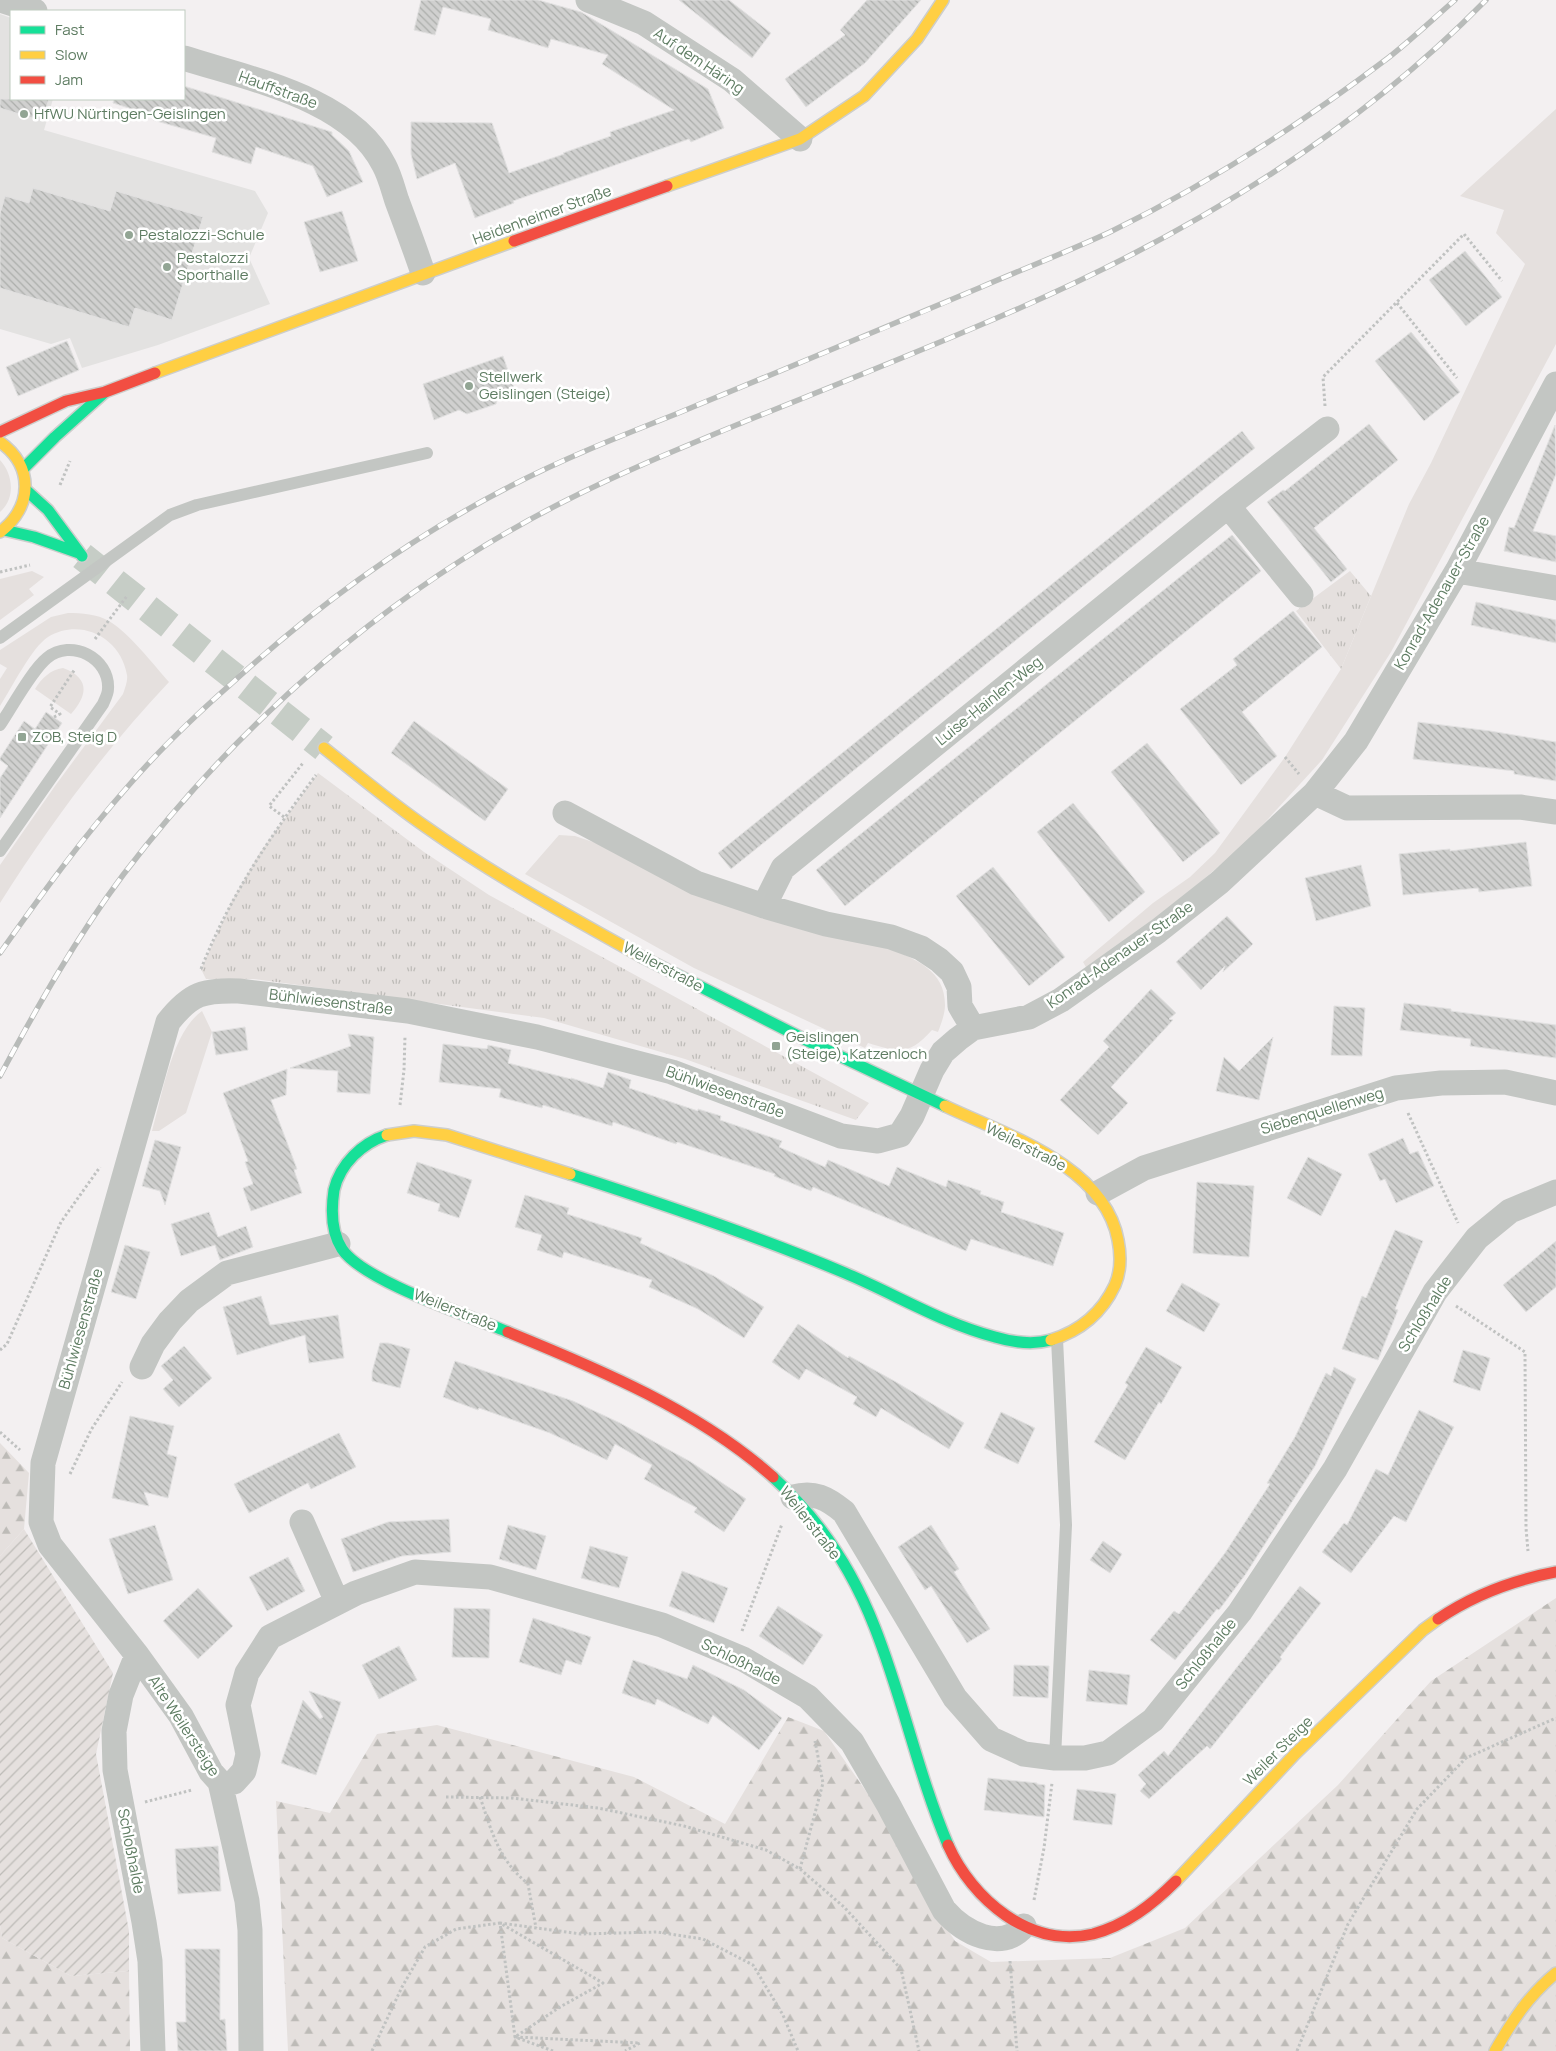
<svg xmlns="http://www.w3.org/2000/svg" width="1556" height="2051" font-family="Manrope,sans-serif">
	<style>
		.built { fill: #e3e2e1 }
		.grass { fill: #e5e0de }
		.forest { fill: url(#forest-firs) }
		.park { fill: url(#park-tufts) }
		.garden { fill: url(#garden-furrows) }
		.building { fill: url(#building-back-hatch); stroke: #e2e1e1 }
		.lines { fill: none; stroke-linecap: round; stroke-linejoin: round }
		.secondary-tunnel { stroke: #c6cdc6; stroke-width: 28; stroke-dasharray: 28 14; stroke-linecap: butt }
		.fast-casing { stroke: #cdcecc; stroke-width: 14 }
		.slow-casing { stroke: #cdcecc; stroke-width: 14 }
		.jam-casing { stroke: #cdcecc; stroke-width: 14 }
		.path { stroke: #c0c2c1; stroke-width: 3; stroke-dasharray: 2.5 2.5; stroke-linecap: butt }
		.lane { stroke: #c3c6c3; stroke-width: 12 }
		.street { stroke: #c3c6c3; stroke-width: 25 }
		.fast { stroke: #16e098; stroke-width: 11 }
		.slow { stroke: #ffcf43; stroke-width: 11 }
		.jam { stroke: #f24e42; stroke-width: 11 }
		.rail-casing { stroke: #b8bbb9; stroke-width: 5.5 }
		.rail { stroke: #fff; stroke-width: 4; stroke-dasharray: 11; stroke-linecap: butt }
		.poi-dot { fill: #92a594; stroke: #fff; stroke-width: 2 }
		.labels { text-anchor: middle; stroke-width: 5; stroke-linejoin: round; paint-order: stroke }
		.street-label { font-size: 15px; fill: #5e7c62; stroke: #fff }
		.poi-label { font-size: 15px; fill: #5e7c62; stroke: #fff; text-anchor: start }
	</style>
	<defs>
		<pattern id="forest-firs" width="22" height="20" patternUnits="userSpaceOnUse" patternTransform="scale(1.25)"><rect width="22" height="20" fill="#e5e0de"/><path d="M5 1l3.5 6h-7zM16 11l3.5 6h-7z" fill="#bdbbb7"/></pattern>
		<pattern id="park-tufts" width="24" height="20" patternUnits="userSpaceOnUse" patternTransform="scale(1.25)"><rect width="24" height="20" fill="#e5e0de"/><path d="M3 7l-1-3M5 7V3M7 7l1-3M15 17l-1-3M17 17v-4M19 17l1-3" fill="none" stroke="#bdbbb7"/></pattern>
		<pattern id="garden-furrows" width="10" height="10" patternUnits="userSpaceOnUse" patternTransform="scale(1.25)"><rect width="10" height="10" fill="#e5e0de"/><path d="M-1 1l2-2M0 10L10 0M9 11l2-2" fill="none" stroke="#bdbbb7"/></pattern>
		<pattern id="building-back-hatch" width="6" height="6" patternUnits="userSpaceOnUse" patternTransform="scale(1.25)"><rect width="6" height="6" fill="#d0d0cf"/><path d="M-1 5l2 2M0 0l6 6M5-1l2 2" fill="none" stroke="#acaeab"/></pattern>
	</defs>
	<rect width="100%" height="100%" fill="#f3f0f1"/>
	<path class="built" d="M0 14 11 18V99H53L44 130 255 191 268 213 249 258 270 304 158 345 82 368 70 338 51 344 0 329Z"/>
	<path class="grass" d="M1556 109V344L1391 652 1322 760 1247 842 1176 903 1087 969 1083 962 1153 903 1190 877 1215 853 1285 757 1341 669 1409 504 1431 463 1525 264 1496 233 1504 210 1460 196Z
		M0 460C13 474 16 498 0 512Z
		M32 571 44 577 29 589 34 595 0 620V579Z
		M68 613C82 613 97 614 109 621 129 633 153 664 169 682 105 750 50 824 0 903V865L55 786 123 694C125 688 128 681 127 675 121 638 81 617 48 637 32 647 11 689 0 706V679L7 668 0 664V650L51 617Z
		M63 668C90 678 88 695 71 714L35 689C42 678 50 670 63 668Z
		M559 835 575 836 596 843 889 948C916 960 945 970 945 1005 945 1014 941 1024 938 1032L932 1030C909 1056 899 1052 868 1043L865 1048 694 968 525 874Z
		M202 1011 212 1032 186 1113 159 1131H152C162 1096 172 1032 202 1011Z"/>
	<path class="forest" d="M0 1443 29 1473 24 1529 0 1556Z
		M1556 1598V2051H288L276 1801 330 1813 377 1734 437 1725 634 1777 725 1824 788 1717 824 1731 877 1807 921 1889 955 1941 991 1962 1110 1958 1185 1928 1338 1785 1431 1681Z
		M0 1924 2 1938 71 1976 129 1971 130 2051H0Z"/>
	<path class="park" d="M1350 571 1371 596 1341 669 1296 611Z
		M318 773 424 852 489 895 869 1103 856 1120 685 1059 544 1018 254 979H206L201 969 232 901 259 854Z"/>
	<path class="garden" d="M24 1529 113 1673 96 1754 129 1931V1971L71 1976 2 1938 0 1924V1556Z"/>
	<path class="building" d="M421 0H538L581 12 708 89 724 128 691 142 689 139 513 201 514 203 475 218 455 163 417 179 411 154V122L492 123 509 173 564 154 563 153 611 136 610 132 674 110 602 64 608 55 551 39 548 48 488 30 491 19 443 7 435 35 414 30Z
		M679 0H729L771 33 752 58Z
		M867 0H921L865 63 806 107 785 79 845 35 840 30Z
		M184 86 332 132V135L349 151 363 182 327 197 313 166 256 147 251 164 212 152 216 138 153 120 154 116 113 103 114 99H184Z
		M0 99H49L42 121 0 108Z
		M33 188 110 211 116 191 203 217 172 320 135 308 129 327 0 288V214L5 196 29 203Z
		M342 211 358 261 320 272 304 222Z
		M1465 251 1502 297 1466 326 1429 280Z
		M1411 332 1460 392 1424 421 1375 361Z
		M67 341 79 370 18 396 6 367Z
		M503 356 514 388 498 395 496 404 467 414 459 410 434 420 423 384Z
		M1369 424 1398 460 1314 528 1347 569 1331 582 1267 502 1283 490 1285 491Z
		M1555 425 1556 474 1533 531 1556 536V562L1504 551 1509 527 1514 528Z
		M1242 431 1255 448 731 869 718 853Z
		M1232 535 1261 571 845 906 816 870Z
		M1476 602 1556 620V643L1471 625Z
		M1293 611 1322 647 1242 712 1277 756 1241 785 1180 709 1237 665 1233 659Z
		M46 712 62 723 0 818V778L8 766 0 760V758L24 721 35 729Z
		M414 721 508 789 485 821 391 753Z
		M1418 722 1490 731 1556 742V781L1514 774V771L1413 759Z
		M1147 743 1220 833 1183 862 1111 772Z
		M1073 803 1145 892 1109 922 1037 832Z
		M1526 842 1532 886 1479 892 1478 888 1403 895 1399 854 1450 849V851Z
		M1361 865 1371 906 1316 921 1305 878Z
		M993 867 1065 957 1029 986 956 896Z
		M1227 916 1253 944 1223 972 1225 966 1201 990 1176 962Z
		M1151 989 1176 1013 1169 1019 1173 1020 1111 1087 1128 1103 1098 1135 1060 1100 1109 1047 1103 1041Z
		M1404 1003 1451 1009V1011L1556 1025V1058L1470 1046 1471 1039 1400 1030Z
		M1334 1006 1365 1008 1362 1056 1331 1055Z
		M245 1027 248 1050 216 1055 212 1032Z
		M348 1034 374 1037 370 1094 337 1092 338 1071 290 1068 351 1046Z
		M1273 1037 1259 1100 1216 1091 1224 1057 1239 1071Z
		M443 1044 487 1049 488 1045 511 1050 508 1063 571 1079V1078L603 1088 608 1072 631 1080 629 1088 698 1111V1109L721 1116 720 1120 782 1141 779 1147 825 1167 828 1160 889 1186 897 1167 946 1187 948 1180 981 1191 980 1194 1004 1202 1001 1212 1064 1233 1053 1266 971 1239 966 1251 813 1187 811 1191 774 1176 775 1174 677 1142 676 1144 613 1122 612 1126 543 1105 542 1108 499 1097 501 1089 439 1082Z
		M287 1069 286 1095 271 1100 297 1169 294 1170 302 1193 251 1211 243 1188 253 1184 245 1162 248 1161 223 1093Z
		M1403 1138 1410 1154 1418 1151 1434 1186 1396 1203 1385 1179 1380 1181 1368 1154Z
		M155 1140 181 1147 165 1205 160 1191 142 1186Z
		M1308 1157 1342 1174 1321 1216 1287 1198Z
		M417 1162 472 1180 459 1218 438 1211 440 1204 407 1193Z
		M1197 1182 1254 1186 1249 1257 1193 1253Z
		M525 1195 569 1208 567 1214 642 1238 640 1243 714 1276 764 1307 744 1338 698 1309 649 1287 652 1280 564 1252 562 1258 537 1250 542 1235 515 1227Z
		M209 1212 218 1237 246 1226 253 1247 220 1260 215 1245 181 1256 171 1224Z
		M1395 1230 1423 1241 1395 1309 1398 1310 1378 1360 1342 1349 1362 1296 1366 1298Z
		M1556 1241V1287L1526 1312 1503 1285Z
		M125 1245 150 1252 136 1299 111 1292Z
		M1182 1283 1220 1304 1204 1332 1166 1311Z
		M261 1296 270 1325 338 1315 344 1358 309 1363 305 1335 237 1355 223 1307Z
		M798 1324 848 1358 849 1356 896 1382 964 1423 949 1449 881 1408 876 1417 853 1404 857 1397 806 1369 799 1380 772 1362Z
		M380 1343H388L410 1349 400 1388 372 1381V1372Z
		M184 1346 212 1378 179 1407 163 1389 173 1380 161 1366Z
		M1146 1347 1182 1367 1161 1404 1159 1402 1125 1460 1094 1442 1128 1385 1125 1383Z
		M1463 1350 1490 1358 1480 1391 1453 1382Z
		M455 1361 573 1401 620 1423 691 1462 746 1499 724 1532 694 1512 697 1508 644 1479 652 1465 615 1444 607 1460 550 1433 479 1408 478 1410 443 1397Z
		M1334 1367 1356 1379 1315 1466 1245 1575 1219 1610 1217 1609 1175 1660 1150 1640 1174 1611 1179 1614 1225 1553 1270 1484 1267 1483 1295 1437 1326 1373 1331 1376Z
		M1419 1410 1454 1427 1406 1522 1394 1516 1351 1573 1322 1552 1344 1523 1347 1525 1376 1469 1388 1475Z
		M1001 1412 1035 1428 1018 1464 984 1448Z
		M130 1416 174 1426 167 1454 177 1457 168 1498 144 1492 149 1506 112 1498Z
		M339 1433 356 1467 311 1489 308 1483 249 1513 234 1484Z
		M449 1519 451 1552 402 1556 353 1572 341 1539 388 1522Z
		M155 1525 173 1580 128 1594 109 1539Z
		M508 1525 546 1536 536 1570 499 1559Z
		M931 1525 959 1569 954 1572 990 1629 967 1643 931 1586 925 1590 898 1547Z
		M1103 1541 1122 1554 1110 1573 1090 1560Z
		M590 1546 628 1557 619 1588 581 1578Z
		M288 1557 305 1591 267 1611 249 1577Z
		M682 1571 728 1588 714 1623 669 1606Z
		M1300 1586 1321 1603 1280 1657 1282 1659 1210 1749 1207 1746 1149 1799 1140 1791 1146 1784 1138 1775 1164 1751 1168 1756Z
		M198 1588 233 1626 198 1659 163 1621Z
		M778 1606 823 1635 803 1665 759 1636Z
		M454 1608 490 1609 489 1658 452 1657Z
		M533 1618 591 1637 581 1665 566 1660 561 1675 519 1662Z
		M399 1646 417 1680 379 1699 362 1665Z
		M633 1660 687 1679 693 1665 744 1690 782 1718 759 1750 713 1715 708 1724 657 1699 655 1705 622 1693Z
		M1014 1665 1049 1666 1048 1698 1013 1696Z
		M1089 1670 1130 1675 1127 1705 1086 1701Z
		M309 1691 341 1702 316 1775 281 1763 303 1700 320 1719 323 1717Z
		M988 1778 1037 1783V1784L1045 1785 1044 1817 984 1810Z
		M1077 1789 1116 1794 1112 1825 1073 1820Z
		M218 1846 221 1891 178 1894 175 1849Z
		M185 1949H220V2020L225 2019 227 2051H178L176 2022H186Z"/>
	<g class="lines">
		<path class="secondary-tunnel" d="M82 556 324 748"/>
		<g class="fast-casing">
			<path id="fast" d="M23 469 55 437 104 393
				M26 490 48 510 82 556
				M4 530 34 537 79 553
				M642 957 808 1041 945 1106
				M387 1135C362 1143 340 1164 334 1190 331 1210 331 1232 342 1249 363 1281 470 1316 508 1332
				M570 1174C663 1204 755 1235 845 1273 895 1294 942 1323 995 1337 1012 1342 1033 1345 1051 1340
				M773 1477C818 1518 853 1571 875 1628 903 1699 918 1774 948 1845"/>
		</g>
		<g class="slow-casing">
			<path id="slow" d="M667 186 800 139 864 96 917 39 943 0
				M155 373 514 241
				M0 442C34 466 33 507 0 532
				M324 748C358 775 391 803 426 827 495 876 569 916 642 957
				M945 1106C1006 1135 1104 1165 1118 1240 1121 1255 1121 1271 1115 1285 1102 1313 1080 1331 1051 1340
				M387 1135 414 1131 447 1135 570 1174
				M1176 1881 1295 1754 1423 1630 1438 1619
				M1495 2051C1512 2021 1529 1995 1556 1973"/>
		</g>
		<g class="jam-casing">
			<path id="jam" d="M514 241 667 186
				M0 432 66 401 105 392 155 373
				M508 1332C599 1369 699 1411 773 1477
				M1438 1619C1475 1594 1513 1580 1556 1572
				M948 1845C972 1899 1030 1949 1093 1934 1126 1925 1152 1905 1176 1881"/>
		</g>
		<path class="path" d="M1397 303 1457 378
			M1325 406 1323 377 1464 234 1502 281
			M60 485 70 461
			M0 572 30 565
			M95 639 127 596
			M54 717 60 714 50 707 75 669
			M1285 757 1299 774
			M284 817 269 806 303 763
			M201 969C230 896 269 838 316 775
			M400 1105 404 1070 405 1036
			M1408 1113 1458 1223
			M1456 1306 1525 1352 1526 1528 1528 1551
			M0 1350 7 1344 61 1222 100 1167
			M0 1432 20 1450
			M70 1474 91 1430 122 1382
			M742 1631 782 1524
			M446 1797 512 1798 598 1808 684 1826 766 1850 800 1869 844 1907 901 1969 919 2051
			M480 1797C492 1832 498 1859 528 1884L536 1928
			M145 1802 192 1790
			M800 1869 823 1783 815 1741
			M1034 1900 1044 1848 1052 1783
			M1010 1961 1017 2051
			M372 2051 402 1987 425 1947 456 1929 500 1923 603 1983 560 2007 515 2037 640 2043 625 2051
			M553 2051 515 2037 500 1923 581 1934 657 1932 703 1939 753 1965 783 2015 798 2051
			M1297 2051 1348 1924 1417 1809 1466 1758 1556 1718"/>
		<path class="lane" d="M0 638 170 515 197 505 427 453
			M0 725C12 707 32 670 47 658 71 638 110 658 108 689 108 694 105 699 103 704L0 851
			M1055 1758 1066 1525 1057 1339"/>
		<path class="street" d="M0 0 35 11
			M588 0 644 23 732 80 800 139
			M184 58C249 79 351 98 384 165 390 176 393 189 397 201 406 225 415 249 423 273
			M1228 506 1301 595
			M1457 571 1556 588
			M1315 793 1347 808 1520 807 1556 812
			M565 813 696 883 764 906 826 924 891 937 921 948 939 960 952 972 959 987 960 1006 973 1028
			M764 906 783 868 1228 506 1327 429
			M1098 1193 1144 1168 1396 1088 1441 1083 1505 1082 1556 1093
			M142 1367 153 1344 170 1321 189 1301 227 1273 338 1244
			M793 1497C814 1491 827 1498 844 1512L955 1698 991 1739 1024 1754 1055 1758H1085L1108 1753 1153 1720 1240 1612 1335 1469 1435 1292 1477 1238 1510 1211 1556 1192
			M302 1522 337 1602
			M137 1655 121 1695 114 1731 115 1770 144 1922 150 1961 153 2051
			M220 1782 228 1784 234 1782 244 1771 248 1754 238 1705 247 1673 270 1637 356 1593 415 1572 490 1577 662 1625 743 1659 808 1697 852 1742 888 1804 944 1910C963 1932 1001 1953 1024 1926
			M251 2051 250 1930 247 1901 220 1782 211 1772 181 1716 137 1655 50 1545 41 1522 43 1463 168 1022C191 993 203 990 239 991L408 1011 537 1037 672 1072 841 1136 878 1141 900 1135 912 1116 932 1070 943 1052 958 1039 973 1028 1029 1017 1061 1000 1158 931 1220 882 1315 793 1356 741 1457 571 1556 384"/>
		<use href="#fast" class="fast"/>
		<use href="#slow" class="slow"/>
		<use href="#jam" class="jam"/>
		<g class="rail-casing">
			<path id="rail" d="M0 953C41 895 83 837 130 784 161 748 196 715 231 684 314 608 405 541 505 489 560 460 618 437 676 414 777 372 878 331 979 288 1023 269 1067 252 1110 232 1208 184 1301 124 1388 58 1411 40 1433 19 1455 0
				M0 1076C37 1007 76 938 123 875 241 720 391 589 565 501 624 471 686 446 746 421 831 387 916 353 999 317 1177 241 1350 139 1486 0"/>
		</g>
		<use href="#rail" class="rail"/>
	</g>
	<g class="poi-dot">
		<circle cx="24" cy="114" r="5"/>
		<circle cx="129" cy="235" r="5"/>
		<circle cx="167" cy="267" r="5"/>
		<circle cx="469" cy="386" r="5"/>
		<rect x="17" y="732" width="10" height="10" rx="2.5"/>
		<rect x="771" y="1041" width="10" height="10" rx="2.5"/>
	</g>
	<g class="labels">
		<g class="street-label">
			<text transform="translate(699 61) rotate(34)" y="5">Auf dem Häring</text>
			<text transform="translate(278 90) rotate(20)" y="5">Hauffstraße</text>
			<text transform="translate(542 215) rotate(-20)" y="5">Heidenheimer Straße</text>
			<text transform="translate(1442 593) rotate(-60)" y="5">Konrad-Adenauer-Straße</text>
			<text transform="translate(989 701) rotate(-39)" y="5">Luise-Hainlen-Weg</text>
			<text transform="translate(1120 955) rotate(-35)" y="5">Konrad-Adenauer-Straße</text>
			<text transform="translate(663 967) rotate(28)" y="5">Weilerstraße</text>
			<text transform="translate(331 1002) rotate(7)" y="5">Bühlwiesenstraße</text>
			<text transform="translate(725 1092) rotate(20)" y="5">Bühlwiesenstraße</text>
			<text transform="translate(1322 1111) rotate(-17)" y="5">Siebenquellenweg</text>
			<text transform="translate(1026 1147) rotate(27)" y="5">Weilerstraße</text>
			<text transform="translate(455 1310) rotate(22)" y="5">Weilerstraße</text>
			<text transform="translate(1425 1314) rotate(-58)" y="5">Schloßhalde</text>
			<text transform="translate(81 1329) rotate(-74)" y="5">Bühlwiesenstraße</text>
			<text transform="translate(810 1523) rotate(52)" y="5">Weilerstraße</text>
			<text transform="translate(1206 1654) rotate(-51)" y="5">Schloßhalde</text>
			<text transform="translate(741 1662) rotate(26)" y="5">Schloßhalde</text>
			<text transform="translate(184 1726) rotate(57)" y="5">Alte Weilersteige</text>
			<text transform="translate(1278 1751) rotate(-45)" y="5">Weiler Steige</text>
			<text transform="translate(131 1851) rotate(79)" y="5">Schloßhalde</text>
		</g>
		<g class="poi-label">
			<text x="34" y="119">HfWU Nürtingen-Geislingen</text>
			<text x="139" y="240">Pestalozzi-Schule</text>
			<text x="177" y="263">Pestalozzi<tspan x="177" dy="17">Sporthalle</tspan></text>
			<text x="479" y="382">Stellwerk<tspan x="479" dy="17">Geislingen (Steige)</tspan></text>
			<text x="32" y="742">ZOB, Steig D</text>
			<text x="786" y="1042">Geislingen<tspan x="786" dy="17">(Steige), Katzenloch</tspan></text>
		</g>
	</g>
	<rect x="10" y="10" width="175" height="90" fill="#ffffff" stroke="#bfcbc0"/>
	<rect x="20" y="26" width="25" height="8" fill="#16e098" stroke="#bfcbc0"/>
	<text x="55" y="35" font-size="15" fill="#5e7c62">Fast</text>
	<rect x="20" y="51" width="25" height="8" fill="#ffcf43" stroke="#bfcbc0"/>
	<text x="55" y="60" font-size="15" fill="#5e7c62">Slow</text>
	<rect x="20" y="76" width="25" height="8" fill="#f24e42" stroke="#bfcbc0"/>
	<text x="55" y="85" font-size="15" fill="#5e7c62">Jam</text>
</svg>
